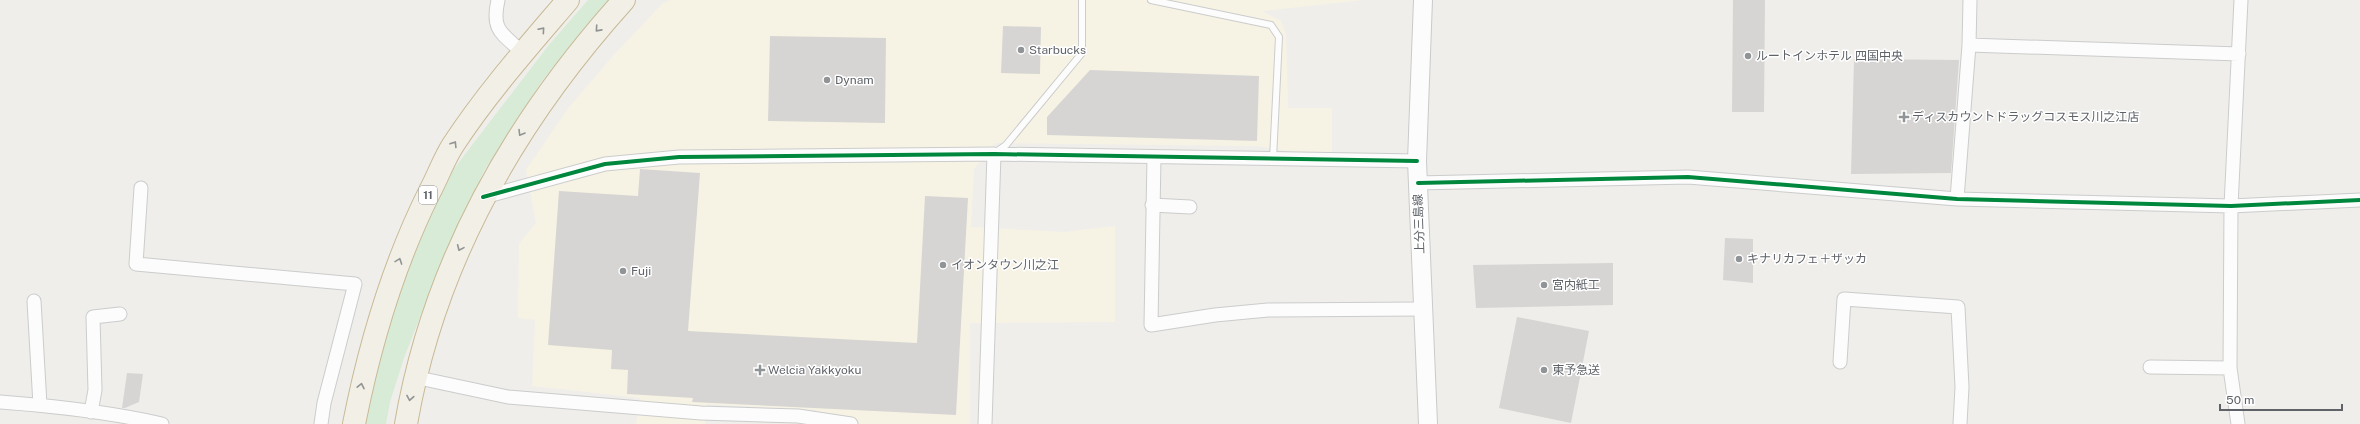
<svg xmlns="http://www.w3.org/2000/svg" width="2360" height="424" font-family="'Public Sans','Noto Sans JP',sans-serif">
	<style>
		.commercial { fill: #f7f3e4 }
		.green { fill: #d8ebd6 }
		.building { fill: #d6d5d3 }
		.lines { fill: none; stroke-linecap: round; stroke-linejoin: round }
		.service-casing { stroke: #cbcccc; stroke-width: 8 }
		.minor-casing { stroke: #cbcccc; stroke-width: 15 }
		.secondary-casing { stroke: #cacacb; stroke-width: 20 }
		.trunk-casing { stroke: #c8b996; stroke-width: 24 }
		.service { stroke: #fdfcfc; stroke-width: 6 }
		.minor { stroke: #fdfcfc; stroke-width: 13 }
		.secondary { stroke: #fdfcfc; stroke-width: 18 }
		.trunk { stroke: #f2f0e6; stroke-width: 22 }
		.cycleway-casing { stroke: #fff; stroke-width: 6 }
		.cycleway { stroke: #00873e; stroke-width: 4 }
		.oneway { stroke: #929494 }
		.poi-dot { fill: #919496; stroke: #fff; stroke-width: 1.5 }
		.labels { text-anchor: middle; stroke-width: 3; stroke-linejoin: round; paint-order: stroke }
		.shield { fill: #fff; stroke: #8f9295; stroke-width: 1 }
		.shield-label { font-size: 11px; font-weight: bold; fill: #5f6368 }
		.poi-label { font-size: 12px; fill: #5f6368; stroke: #fff; text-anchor: start }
		.street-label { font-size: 12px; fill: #5f6368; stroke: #fff }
	</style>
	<rect width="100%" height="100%" fill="#efeeea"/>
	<path class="commercial" d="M671 0H1363L1262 11 1281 21 1286 34 1288 108H1332V152H1293L1257 146 995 143 974 169 971 227 1064 232 1115 226V322L970 323V424H816V410L707 404 705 424H636L640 398 532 386 535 320 518 318 519 244 536 223 526 170 570 106 613 56 663 3Z"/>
	<path class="green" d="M588 0H608L542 81 484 171 437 274 404 358 390 402 386 424H365L391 315 418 243 453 170 548 46Z"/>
	<path class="building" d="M1733 0H1765L1764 112H1732Z
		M1003 26 1041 27 1040 74 1001 73Z
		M770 36 886 38 885 123 768 121Z
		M1854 59 1959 60 1951 173 1851 174Z
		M1090 70 1259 76 1257 141 1047 135V117Z
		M640 169 700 173 688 331 917 343 925 196 968 198 956 415 692 402 693 398 627 394 628 370 611 369 612 350 548 345 559 191 638 196Z
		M1725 238 1753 239V283L1723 280Z
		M1613 263V305L1476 308 1473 265Z
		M1517 317 1589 331 1571 423 1499 408Z
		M127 373 143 374 139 402 125 408H122Z"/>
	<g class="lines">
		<g class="service-casing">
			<path id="service" d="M1151 0 1271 25 1279 37 1273 159
				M996 152 1006 145 1082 53V0"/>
		</g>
		<g class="minor-casing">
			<path id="minor" d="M498 0C491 31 502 33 523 53
				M1969 45 2239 54
				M1154 157 1151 325 1215 315 1268 310 1423 309
				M1418 183 1688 177 1957 199 2231 206 2360 200
				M141 188 136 264 355 284 324 403 321 424
				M484 197 605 164 679 157 994 154 1417 161
				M1957 199 1969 45 1970 0
				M1152 205 1190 207
				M34 301 40 405
				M1840 362 1844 299 1958 307 1962 387 1960 424
				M2150 367 2230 368
				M414 377 508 397 701 413 798 416 851 424
				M0 402C54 406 109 412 162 424
				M91 412 95 390 93 317 120 314
				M985 424 994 154
				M2238 424 2230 368 2231 206 2241 0"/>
		</g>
		<g class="secondary-casing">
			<path id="secondary" d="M1423 0 1417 161 1428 424"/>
		</g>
		<g class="trunk-casing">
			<path id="trunk" d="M354 424C370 343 393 265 430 191 438 176 444 159 453 145 487 93 528 47 568 0
				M406 424C434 262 515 121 624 0"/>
		</g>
		<use href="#service" class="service"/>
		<use href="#minor" class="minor"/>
		<use href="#secondary" class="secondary"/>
		<use href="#trunk" class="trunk"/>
		<g class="cycleway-casing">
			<path id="cycleway" d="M1418 183 1688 177 1957 199 2231 206 2360 200
				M483 197 605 164 679 157 994 154 1417 161"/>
		</g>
		<use href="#cycleway" class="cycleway"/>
	</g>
	<defs><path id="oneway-chevron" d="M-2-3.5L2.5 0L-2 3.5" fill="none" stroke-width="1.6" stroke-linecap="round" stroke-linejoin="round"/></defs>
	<g class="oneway">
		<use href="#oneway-chevron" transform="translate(598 29) rotate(132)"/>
		<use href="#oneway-chevron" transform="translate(542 30) rotate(-49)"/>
		<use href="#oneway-chevron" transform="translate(521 133) rotate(121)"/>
		<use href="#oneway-chevron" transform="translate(454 144) rotate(-58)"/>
		<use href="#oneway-chevron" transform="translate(460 248) rotate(114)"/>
		<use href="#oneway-chevron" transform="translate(399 261) rotate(-70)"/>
		<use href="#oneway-chevron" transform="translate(361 386) rotate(-78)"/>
		<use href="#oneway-chevron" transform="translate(410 398) rotate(100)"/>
	</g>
	<g class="poi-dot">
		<circle cx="1021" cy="50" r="4"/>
		<circle cx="1748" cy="56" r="4"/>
		<circle cx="827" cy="80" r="4"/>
		<path d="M1902 111h4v4h4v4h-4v4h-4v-4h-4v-4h4z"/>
		<circle cx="1739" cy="259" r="4"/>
		<circle cx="943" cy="265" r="4"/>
		<circle cx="623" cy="271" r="4"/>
		<circle cx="1544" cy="285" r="4"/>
		<path d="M758 364h4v4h4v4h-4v4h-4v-4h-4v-4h4z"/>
		<circle cx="1544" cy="370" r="4"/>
	</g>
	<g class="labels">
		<rect class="shield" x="419" y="186" width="18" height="18" rx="3"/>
		<g class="shield-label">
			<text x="428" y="199">11</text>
		</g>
		<g class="poi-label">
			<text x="1029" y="54">Starbucks</text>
			<text x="1756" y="60">ルートインホテル 四国中央</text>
			<text x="835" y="84">Dynam</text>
			<text x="1912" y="121">ディスカウントドラッグコスモス川之江店</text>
			<text x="1747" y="263">キナリカフェ＋ザッカ</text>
			<text x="951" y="269">イオンタウン川之江</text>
			<text x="631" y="275">Fuji</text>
			<text x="1552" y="289">宮内紙工</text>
			<text x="768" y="374">Welcia Yakkyoku</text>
			<text x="1552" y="374">東予急送</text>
		</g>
		<g class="street-label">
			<text transform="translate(1419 224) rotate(-92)" y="4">上分三島線</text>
		</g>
	</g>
	<path d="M2220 404v6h122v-6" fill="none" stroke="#5f6368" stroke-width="2"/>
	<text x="2226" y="404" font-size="12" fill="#5f6368" stroke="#ffffff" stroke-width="3" paint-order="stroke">50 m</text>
</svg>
